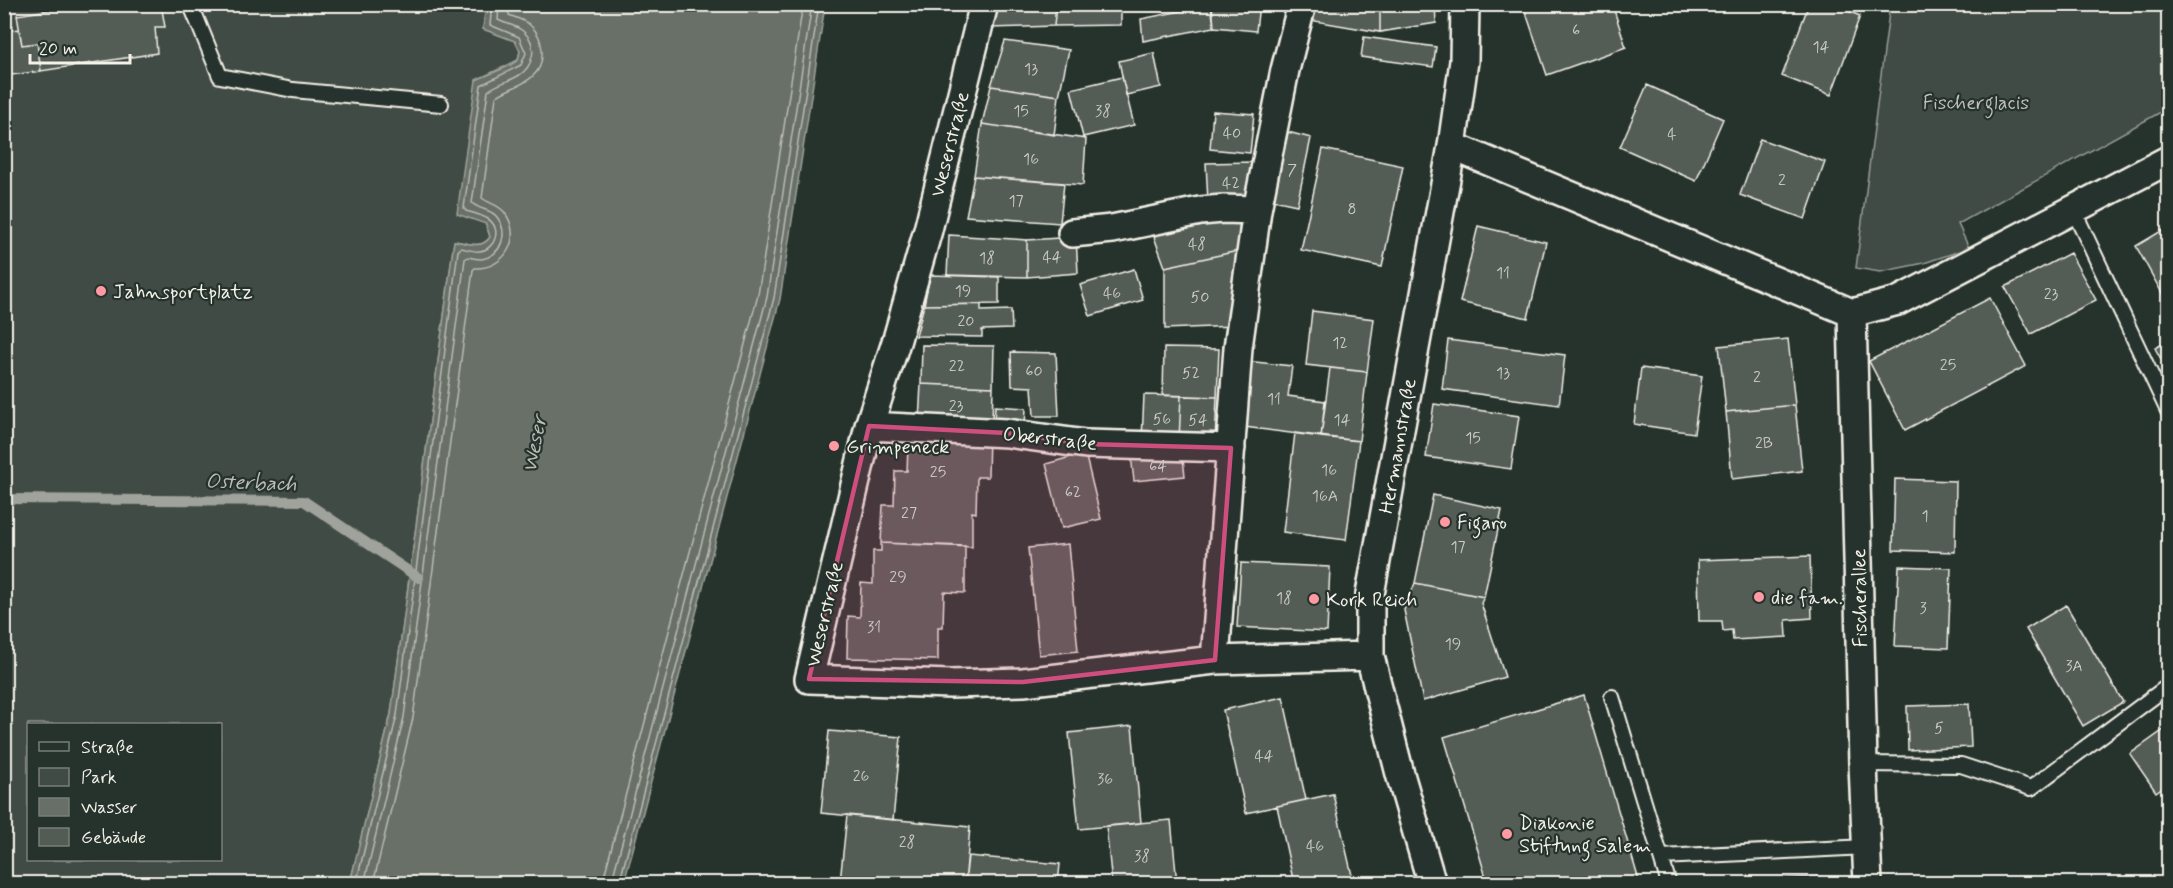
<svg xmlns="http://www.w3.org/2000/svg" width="2173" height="888" font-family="Mynerve,sans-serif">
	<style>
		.green { fill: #414b45; stroke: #9a9e96; stroke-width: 1.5; fill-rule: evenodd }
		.water { fill: #676f68; stroke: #9fa39b; stroke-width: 1.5 }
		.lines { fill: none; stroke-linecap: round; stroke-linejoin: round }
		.shore { stroke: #bcbdb5; stroke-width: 1.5 }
		.stream { stroke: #9fa39b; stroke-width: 10 }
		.building { fill: #525c55; stroke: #f4f1e8; stroke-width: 1.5 }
		.service-casing { stroke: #f4f1e8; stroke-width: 18 }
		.minor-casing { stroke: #f4f1e8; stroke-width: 32 }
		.service { stroke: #26332d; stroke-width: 14 }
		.minor { stroke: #26332d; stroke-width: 27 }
		.marked { fill: #ce4e7e; fill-opacity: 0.2; stroke: #ce4e7e; stroke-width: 4.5; stroke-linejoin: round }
		.poi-dot { fill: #ff9aa2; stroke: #26332d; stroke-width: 2 }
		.labels { text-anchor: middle; stroke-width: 4.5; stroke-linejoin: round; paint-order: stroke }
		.number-label { font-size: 16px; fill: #ccccc3 }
		.park-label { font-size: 20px; fill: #bebfb7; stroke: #26332d }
		.street-label { font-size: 20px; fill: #f4f1e8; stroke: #26332d }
		.poi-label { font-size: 20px; fill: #f4f1e8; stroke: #26332d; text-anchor: start }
		.water-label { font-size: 21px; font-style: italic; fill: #bcbdb5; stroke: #26332d }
	</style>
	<rect width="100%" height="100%" fill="#26332d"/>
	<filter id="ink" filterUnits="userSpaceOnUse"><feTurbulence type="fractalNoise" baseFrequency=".0167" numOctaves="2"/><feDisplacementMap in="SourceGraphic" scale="12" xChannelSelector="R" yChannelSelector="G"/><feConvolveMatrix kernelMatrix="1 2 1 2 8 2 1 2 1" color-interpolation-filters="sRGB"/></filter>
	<g filter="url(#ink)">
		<path class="green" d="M4 5H486L483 29 515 41 520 51 518 60 476 80 486 224 490 237C482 250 467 242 454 241L391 714 350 883H5ZM28 724H220V860H28Z
			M1890 5H2168V108L1958 224 1969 248 1924 263 1880 272 1856 268Z"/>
		<path class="water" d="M486 5H825L780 299 624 883H350L391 714 454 241C467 243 482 250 490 237L486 224 457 214 476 80 509 66 518 60 520 51 515 41 483 29Z"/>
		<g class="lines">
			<path class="shore" d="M356 884 397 715 458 251 461 248C467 249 474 252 480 251 496 249 502 228 488 219 482 215 473 213 466 211L464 208 481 85 521 65 526 53 519 37 490 25 492 4
				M364 884 404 717 465 259 468 257C472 258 477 259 482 259 502 255 509 233 497 217 491 209 479 210 472 203L488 91C496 84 508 82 518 76 533 67 539 46 524 32 518 26 506 24 498 20L499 4
				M373 884 413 718 473 270 475 268C505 269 523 238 505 213 499 204 489 204 482 198L496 97C507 88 522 87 533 76 547 63 544 37 530 25 524 20 516 18 509 15L508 4
				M602 884 758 295 803 4
				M611 884 767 297 812 4
				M619 884 774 298 819 4"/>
			<path class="stream" d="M4 499 304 501 419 578"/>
		</g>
		<path class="building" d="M87 4H161L165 27H155L157 53 41 71 37 43 22 45 17 15Z
			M991 4H1056L1054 26 989 28Z
			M1056 4H1121V25L1054 26Z
			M1259 4 1256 31 1214 27 1212 4Z
			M1314 4H1380V32L1309 20Z
			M1380 4H1435L1436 23 1380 32Z
			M1541 4H1612L1626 47 1547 75 1525 10Z
			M1809 4H1831L1860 16 1831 95 1782 76Z
			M1211 5 1214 27 1143 41 1141 19Z
			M19 29 22 45 37 43 41 71 4 76V31Z
			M1364 37 1436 47 1433 67 1361 57Z
			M1005 41 1069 50 1059 96 991 86Z
			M1154 53 1161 87 1126 95 1119 61Z
			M1122 77 1134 125 1083 137 1071 89Z
			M1647 85 1723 119 1696 181 1620 147Z
			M991 86 1059 96 1054 135 982 124Z
			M1213 111 1254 114 1250 153 1210 149Z
			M982 124 1086 139 1083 185 974 176Z
			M1288 132 1311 138 1297 205 1273 200Z
			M1760 139 1825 162 1805 219 1740 195Z
			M1323 149 1403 166 1382 267 1301 250Z
			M1254 162 1255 200 1208 202 1206 163Z
			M974 176 1064 183 1060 223 966 216Z
			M1240 220 1238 251 1165 267 1153 234Z
			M1478 226 1546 242 1528 318 1460 302Z
			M2168 227V304L2136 246Z
			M949 235 1027 240V277L947 275Z
			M1076 237 1078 273 1027 277V240Z
			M1238 251 1234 326 1165 329V267Z
			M2070 253 2096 300 2031 334 2005 287Z
			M1134 269 1143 300 1090 316 1080 285Z
			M930 275 999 277V304L924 305Z
			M1990 298 2026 366 1905 430 1869 361Z
			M981 304V311L1011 310 1012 329 982 330V337L916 336 924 305Z
			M1312 311 1374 319 1367 372 1306 365Z
			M1788 339 1795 405 1726 412 1719 346Z
			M1448 340 1565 355 1559 405 1442 389Z
			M2168 340V372L2155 348Z
			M922 345 994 346 993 387 921 384Z
			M1164 348 1219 349 1217 397 1163 395Z
			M1011 352 1056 353 1059 416H1034L1032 387 1012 386Z
			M1245 361 1292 366 1288 396 1325 401 1321 437 1237 426Z
			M1330 368 1367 372 1359 441 1321 437Z
			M1641 368 1702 376 1694 433 1634 424Z
			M921 384 993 387 992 425 919 423Z
			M1144 395 1181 396 1179 441 1142 440Z
			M1181 396 1217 397 1215 442 1179 441Z
			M1434 404 1519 416 1511 469 1426 457Z
			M1795 405 1802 471 1732 479 1726 412Z
			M995 406 1026 408 1025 426 994 425Z
			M925 432 989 434 988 477H977L976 513 972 512V547L881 543 883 505H894L895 471H907L908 447H924Z
			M1295 433 1359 441 1346 540 1283 532Z
			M1182 450 1185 476 1134 481 1131 455Z
			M1085 453 1101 519 1062 528 1046 464Z
			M1895 479 1956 481 1955 552 1893 550Z
			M1433 495 1502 510 1484 597 1415 583Z
			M881 543 965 546V593L944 592 943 627H938V660L847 658 848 616 860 617 861 583 873 584V551H881Z
			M1068 544 1078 651 1039 655 1028 548Z
			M1810 556 1812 618 1786 620 1787 637 1733 640 1732 630 1723 631 1722 621H1699L1698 560Z
			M1241 563 1330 567 1327 632 1237 627Z
			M1899 566 1951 568 1948 648 1895 646Z
			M1415 583 1484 597 1481 603 1505 677 1423 701 1404 610Z
			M2066 605 2123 702 2083 726 2026 629Z
			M1584 695 1640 884H1488L1444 737Z
			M1283 697 1306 800 1246 813 1223 710Z
			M1969 704 1971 747 1908 750 1907 706Z
			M1132 726 1141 823 1079 829 1069 733Z
			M2168 727V783L2156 792 2130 754Z
			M829 731 901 737 893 820 821 813Z
			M1333 794 1354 884H1294L1277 806Z
			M847 815 970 827 965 884 840 882Z
			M1171 820 1177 884H1112L1106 826Z
			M968 856 1060 864 1058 884H965Z
			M1821 877V884H1749V880Z"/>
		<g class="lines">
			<g class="service-casing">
				<path id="service" d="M189 4 193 10 220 76 293 90 441 104
					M2073 209 2168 411
					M1612 697 1669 884
					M1863 764 1961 765 2031 788 2168 686
					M1661 857 1867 847"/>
			</g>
			<g class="minor-casing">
				<path id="minor" d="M984 4 928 230 897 339 869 426 809 679 950 684 1023 682 1215 660 1370 656
					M1452 146 1852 313 1898 301 2168 160
					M1072 233 1112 229 1200 211 1223 209 1257 210
					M1852 313 1863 764 1868 884
					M869 426 1007 433 1086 444 1231 448
					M1215 660 1238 348 1257 210 1285 70 1302 4
					M1432 884 1400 774 1370 656V594L1452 146 1464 61 1465 4"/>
			</g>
			<use href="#service" class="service"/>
			<use href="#minor" class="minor"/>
		</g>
	</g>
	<path class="marked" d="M869 426 1007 433 1086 444 1231 448 1215 660 1023 682 809 679Z"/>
	<g class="poi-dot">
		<circle cx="101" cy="291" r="6"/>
		<circle cx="834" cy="446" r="6"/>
		<circle cx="1445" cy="522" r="6"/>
		<circle cx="1759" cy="597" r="6"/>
		<circle cx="1314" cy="599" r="6"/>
		<circle cx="1507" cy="834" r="6"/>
	</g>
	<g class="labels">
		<g class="number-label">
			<text x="1576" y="35">6</text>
			<text x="1821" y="52">14</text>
			<text x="1031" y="74">13</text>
			<text x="1021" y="116">15</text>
			<text x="1103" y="116">38</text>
			<text x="1232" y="138">40</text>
			<text x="1672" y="139">4</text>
			<text x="1031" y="164">16</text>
			<text x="1292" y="175">7</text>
			<text x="1782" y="185">2</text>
			<text x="1231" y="188">42</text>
			<text x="1016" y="206">17</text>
			<text x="1352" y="214">8</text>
			<text x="1197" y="249">48</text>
			<text x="1052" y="262">44</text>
			<text x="987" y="263">18</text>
			<text x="1503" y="278">11</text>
			<text x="963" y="296">19</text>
			<text x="1112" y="298">46</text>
			<text x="2051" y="299">23</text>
			<text x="1200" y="302">50</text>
			<text x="966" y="326">20</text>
			<text x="1340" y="348">12</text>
			<text x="1948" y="370">25</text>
			<text x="957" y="371">22</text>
			<text x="1034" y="376">60</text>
			<text x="1191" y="378">52</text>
			<text x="1503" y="378">13</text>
			<text x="1757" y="382">2</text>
			<text x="1274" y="404">11</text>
			<text x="956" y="411">23</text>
			<text x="1162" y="424">56</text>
			<text x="1198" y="425">54</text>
			<text x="1342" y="425">14</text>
			<text x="1473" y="443">15</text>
			<text x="1764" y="448">2B</text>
			<text x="1158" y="471">64</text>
			<text x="1329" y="475">16</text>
			<text x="938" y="477">25</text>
			<text x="1073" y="497">62</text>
			<text x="1325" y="501">16A</text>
			<text x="909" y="518">27</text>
			<text x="1925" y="521">1</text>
			<text x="1458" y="552">17</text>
			<text x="898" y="582">29</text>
			<text x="1284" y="603">18</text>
			<text x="1923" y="613">3</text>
			<text x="874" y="632">31</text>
			<text x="1453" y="649">19</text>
			<text x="2074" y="671">3A</text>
			<text x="1939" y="733">5</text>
			<text x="1264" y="761">44</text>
			<text x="861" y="781">26</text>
			<text x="1105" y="784">36</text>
			<text x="907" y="847">28</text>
			<text x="1315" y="851">46</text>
			<text x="1142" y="861">38</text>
		</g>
		<g class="park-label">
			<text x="1976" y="109">Fischerglacis</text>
		</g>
		<g class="street-label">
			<text transform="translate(949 144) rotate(-76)" y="7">Weserstraße</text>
			<text transform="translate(1050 438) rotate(6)" y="7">Oberstraße</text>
			<text transform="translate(1397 446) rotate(-80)" y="7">Hermannstraße</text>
			<text transform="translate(1859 598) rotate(-91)" y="7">Fischerallee</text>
			<text transform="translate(824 614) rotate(-77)" y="7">Weserstraße</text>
		</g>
		<g class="poi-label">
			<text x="113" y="298">Jahnsportplatz</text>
			<text x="846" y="453">Grimpeneck</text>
			<text x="1457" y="529">Figaro</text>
			<text x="1771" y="604">die fam.</text>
			<text x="1326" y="606">Kork Reich</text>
			<text x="1519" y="829">Diakonie<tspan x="1519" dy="23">Stiftung Salem</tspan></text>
		</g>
		<g class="water-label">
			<text transform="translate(534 444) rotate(-79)" y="7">Weser</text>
			<text transform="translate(251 482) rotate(2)" y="7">Osterbach</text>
		</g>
	</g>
	<rect width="2173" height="888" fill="none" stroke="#26332d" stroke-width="24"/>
	<rect x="12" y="12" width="2149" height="864" fill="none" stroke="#f4f1e8" stroke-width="2" filter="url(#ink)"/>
	<rect x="27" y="723" width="195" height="138" fill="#26332d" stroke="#787f78" stroke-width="1.5"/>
	<rect x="39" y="742" width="30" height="9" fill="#26332d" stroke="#787f78" stroke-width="1.5"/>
	<text x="81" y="753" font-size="18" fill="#f4f1e8">Straße</text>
	<rect x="39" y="768" width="30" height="18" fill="#414b45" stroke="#787f78" stroke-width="1.5"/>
	<text x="81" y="783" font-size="18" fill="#f4f1e8">Park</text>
	<rect x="39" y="798" width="30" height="18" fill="#676f68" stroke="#787f78" stroke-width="1.5"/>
	<text x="81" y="813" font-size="18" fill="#f4f1e8">Wasser</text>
	<rect x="39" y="828" width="30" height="18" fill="#525c55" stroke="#787f78" stroke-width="1.5"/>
	<text x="81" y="843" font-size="18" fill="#f4f1e8">Gebäude</text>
	<path d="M30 54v9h100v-9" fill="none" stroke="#f4f1e8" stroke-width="3"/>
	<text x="39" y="54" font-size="18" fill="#f4f1e8" stroke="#26332d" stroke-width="4.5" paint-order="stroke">20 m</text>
</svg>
